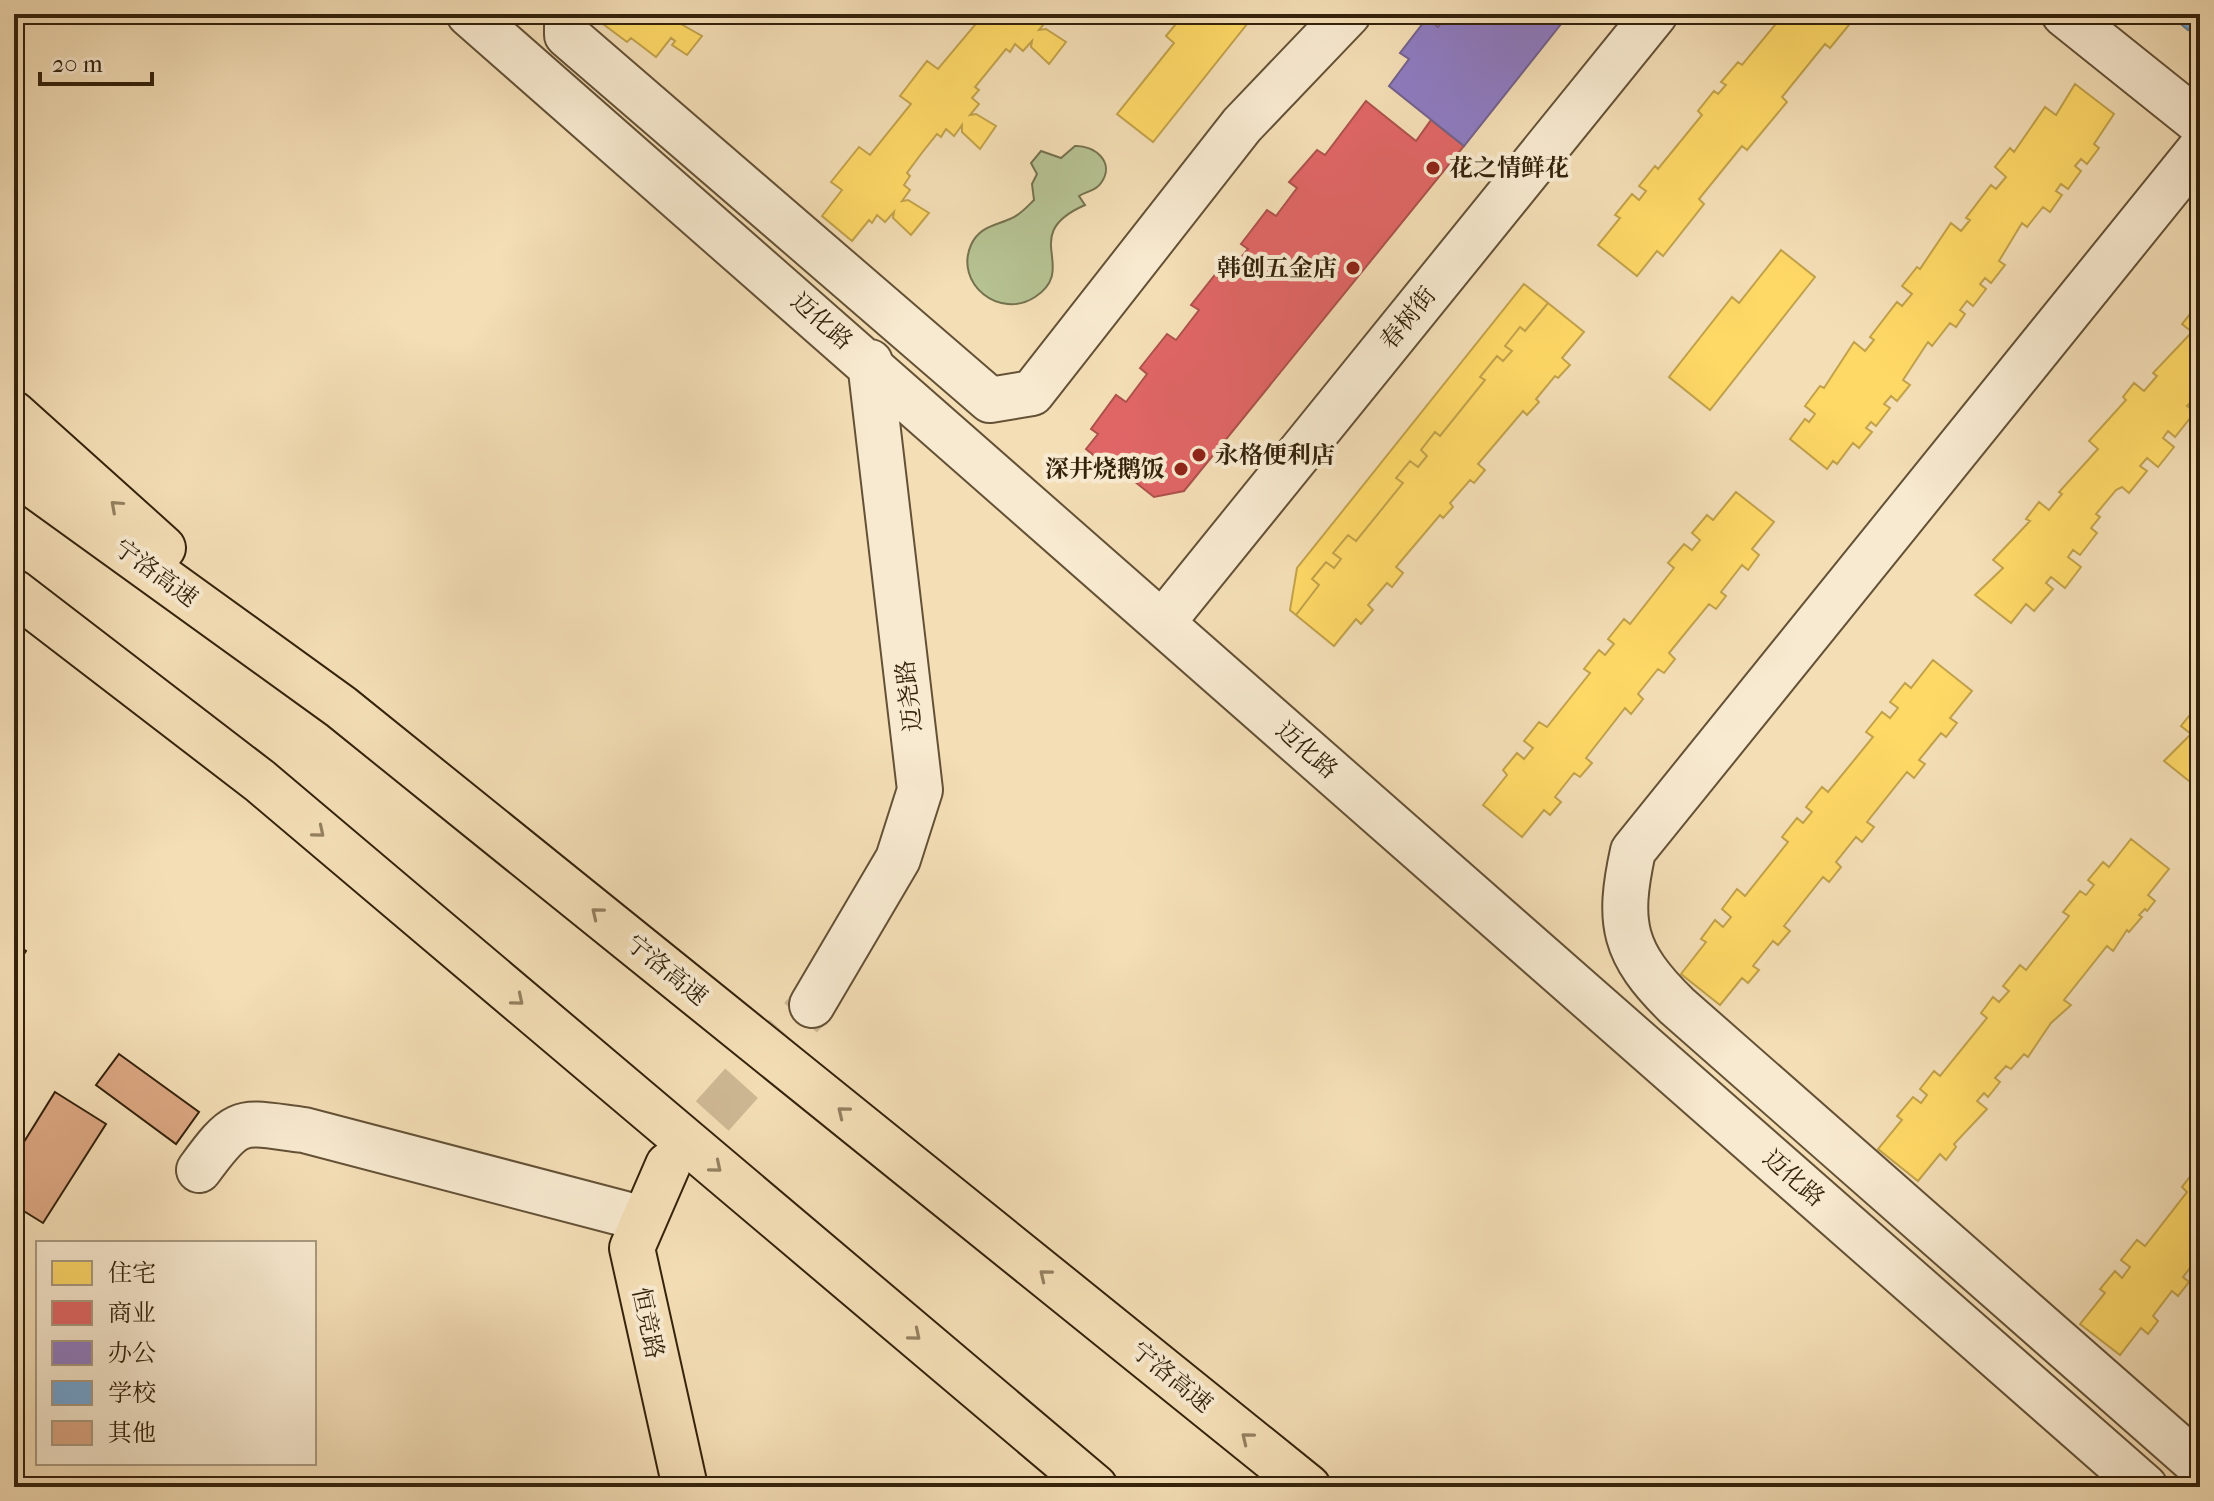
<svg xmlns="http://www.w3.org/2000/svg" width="2214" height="1501" font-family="'IM FELL French Canon','Noto Serif SC',serif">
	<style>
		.green { fill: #b6c292; stroke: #75724e; stroke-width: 2 }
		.homes { fill: #ffd966; stroke: #c2a24b; stroke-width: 2 }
		.shops { fill: #e06666; stroke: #ac524b; stroke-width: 2 }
		.offices { fill: #8e7cc3; stroke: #73618c; stroke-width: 2 }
		.schools { fill: #6fa8dc; stroke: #5d809d; stroke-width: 2 }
		.building { fill: #dca884; stroke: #34220b; stroke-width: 2 }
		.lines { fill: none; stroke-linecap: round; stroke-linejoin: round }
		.minor-tunnel { stroke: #ceb894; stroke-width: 44; stroke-dasharray: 44 22; stroke-linecap: butt }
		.minor-casing { stroke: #645136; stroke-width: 48 }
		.major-casing { stroke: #34220b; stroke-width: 48 }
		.highway-casing { stroke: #34220b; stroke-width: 48 }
		.minor { stroke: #f8ead0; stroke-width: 44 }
		.major { stroke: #f4deb6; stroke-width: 44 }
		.highway { stroke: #f4deb6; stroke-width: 44 }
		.oneway { stroke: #948060 }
		.poi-dot { fill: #8f2418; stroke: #f8ead0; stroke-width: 3 }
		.labels { text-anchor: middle; stroke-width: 8; stroke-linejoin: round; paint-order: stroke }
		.poi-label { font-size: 24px; font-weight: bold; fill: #34220b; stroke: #f8ead0; text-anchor: start }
		.street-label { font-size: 24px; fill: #34220b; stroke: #f8ead0 }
	</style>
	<rect width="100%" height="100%" fill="#f4deb6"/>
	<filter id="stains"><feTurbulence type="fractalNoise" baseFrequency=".0025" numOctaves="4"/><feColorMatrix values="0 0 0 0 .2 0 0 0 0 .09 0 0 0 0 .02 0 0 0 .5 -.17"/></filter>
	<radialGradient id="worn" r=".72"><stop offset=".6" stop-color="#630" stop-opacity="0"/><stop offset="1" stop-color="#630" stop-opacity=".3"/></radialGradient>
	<path class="green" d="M1075 146C1094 145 1116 162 1101 183 1096 191 1087 191 1079 196L1085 205C1017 235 1080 267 1035 297 1000 320 954 284 971 245 979 227 994 226 1010 219 1019 216 1027 207 1034 200L1032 184 1037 174 1031 163 1041 151 1061 158Z"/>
	<path class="homes" d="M610 14H689L681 24 702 36 687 55 672 45 675 41 671 38 656 57 631 38 627 42 603 24Z
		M973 14H1042L1048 19 1039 30 1046 29 1066 42 1049 64 1031 47 1032 41 1023 51 1015 44 1010 52 1006 49 975 87 979 90 972 98 979 104 970 115 976 114 996 126 980 149 962 132V125L954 136 946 129 941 137 937 134 921 154 907 173 910 176 904 185 910 190 902 201 908 200 929 213 911 235 893 218 894 212 885 222 877 215 872 223 869 220 852 241 822 216 842 190 831 182 859 147 870 155 911 104 900 96 927 61 938 69 980 19Z
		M1184 14H1255L1153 142 1117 114 1174 43 1166 36Z
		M1784 14H1858L1830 48 1825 44 1782 97 1787 102 1747 150 1742 146 1699 199 1704 204 1663 256 1657 251 1637 276 1598 245 1620 218 1615 215 1632 194 1639 200 1646 191 1639 186 1655 166 1658 169 1702 115 1698 111 1714 91 1718 94 1726 85 1721 82 1738 62 1742 65Z
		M2075 84 2114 114 2094 144 2099 148 2087 164 2081 159 2075 166 2081 171 2068 189 2061 184 2056 191 2062 195 2050 212 2043 207 2027 227 2022 223 1999 261 2005 265 1991 283 1985 278 1980 284 1986 289 1973 306 1967 301 1960 310 1965 314 1956 327 1950 323 1932 346 1928 342 1903 380 1910 385 1897 401 1891 396 1884 404 1890 408 1876 426 1871 422 1866 428 1872 432 1859 448 1853 443 1837 464 1833 461 1827 469 1790 439 1805 419 1809 422 1815 414 1805 406 1820 386 1824 388 1854 342 1865 351 1874 340 1870 337 1897 302 1902 306 1912 294 1902 286 1917 267 1920 269 1951 223 1961 231 1970 220 1966 218 1991 185 1996 189 2006 177 1995 167 2010 148 2014 152 2045 107 2056 115Z
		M1781 250 1815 277 1710 410 1669 377 1732 297 1739 303Z
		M1524 284 1548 303 1525 331 1520 327 1505 346 1512 351 1503 361 1497 356 1480 377 1485 380 1440 436 1435 432 1421 450 1427 456 1418 467 1410 461 1396 478 1403 483 1356 541 1348 535 1333 553 1341 559 1334 568 1326 562 1312 579 1319 585 1296 615 1290 610 1297 568Z
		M1548 303 1584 332 1562 358 1570 365 1558 378 1555 376 1536 399 1539 402 1527 415 1523 411 1478 464 1485 470 1474 483 1470 480 1450 503 1453 507 1443 518 1440 515 1396 567 1403 573 1392 587 1387 583 1368 605 1373 610 1361 624 1356 619 1334 646 1296 615 1319 585 1312 579 1326 562 1334 568 1341 559 1333 553 1348 535 1356 541 1403 483 1396 478 1410 461 1418 467 1427 456 1421 450 1435 432 1440 436 1485 380 1480 377 1497 356 1503 361 1512 351 1505 346 1520 327 1525 331Z
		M2200 307V383L2190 394 2195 398 2187 406 2195 412 2175 437 2168 431 2163 438 2174 447 2158 467 2147 458 2140 466 2147 471 2129 493 2122 487 2116 490 2096 514 2100 517 2091 528 2097 533 2080 555 2073 550 2068 557 2081 567 2065 588 2051 577 2046 583 2053 589 2034 611 2026 604 2011 623 1975 595 2003 568 1993 560 2030 521 2026 519 2039 502 2049 510 2062 494 2059 492 2098 449 2089 441 2126 400 2123 397 2134 383 2144 391 2157 376 2153 373 2192 332 2182 324 2195 308Z
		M1736 492 1774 522 1752 549 1759 555 1748 570 1742 565 1721 592 1726 596 1716 609 1709 604 1669 653 1675 659 1664 673 1658 669 1638 694 1643 699 1631 714 1625 708 1586 758 1592 763 1580 777 1574 773 1555 797 1561 802 1550 815 1544 810 1522 837 1483 805 1507 775 1503 770 1517 753 1524 759 1533 748 1524 741 1539 722 1547 727 1590 673 1584 669 1599 650 1605 655 1614 644 1608 639 1624 619 1630 624 1674 568 1668 563 1684 544 1692 550 1700 540 1692 533 1707 515 1713 520Z
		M1933 660 1972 691 1950 718 1957 723 1946 737 1941 733 1919 760 1925 764 1914 778 1907 772 1867 822 1874 827 1862 842 1856 837 1836 862 1841 867 1829 882 1823 877 1784 926 1790 931 1778 945 1773 941 1753 966 1759 970 1748 983 1742 978 1720 1005 1681 974 1706 942 1701 939 1715 920 1723 927 1731 917 1722 909 1737 889 1745 896 1788 842 1782 837 1797 818 1803 823 1812 812 1806 807 1822 787 1828 792 1873 737 1866 732 1882 712 1890 718 1898 708 1890 702 1905 683 1911 688Z
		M2200 709V788L2199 789 2164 761 2191 734 2181 726 2193 711 2196 714Z
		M2131 839 2169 869 2148 895 2155 901 2147 911 2145 909 2139 915 2142 917 2129 932 2127 930 2113 951 2107 946 2064 1000 2071 1005 2051 1023 2028 1057 2024 1054 2011 1069 2006 1066 1995 1078 2000 1082 1988 1097 1984 1093 1977 1101 1987 1109 1954 1144 1956 1147 1946 1160 1940 1154 1918 1181 1878 1149 1902 1120 1897 1116 1913 1097 1921 1103 1927 1095 1920 1089 1934 1071 1940 1076 1987 1018 1981 1013 1993 997 1999 1002 2009 991 2003 986 2020 965 2026 970 2069 916 2063 912 2080 891 2086 895 2094 885 2088 880 2103 862 2109 867Z
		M2196 1169 2200 1172V1255L2183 1277 2189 1282 2178 1296 2172 1291 2153 1316 2158 1321 2148 1334 2141 1328 2120 1355 2080 1324 2105 1293 2100 1289 2115 1271 2122 1278 2130 1267 2121 1260 2137 1240 2145 1246 2187 1192 2182 1187Z"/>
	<path class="shops" d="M1366 101 1416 141 1431 120 1464 146 1184 491 1154 497 1115 466 1108 467 1086 449 1098 434 1091 429 1116 395 1126 402 1147 374 1140 368 1167 334 1176 340 1199 310 1191 305 1218 271 1225 277 1248 249 1241 244 1267 210 1276 216 1297 188 1289 182 1317 150 1325 155Z"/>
	<path class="offices" d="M1448 14H1569L1464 146 1389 86 1409 59 1400 53 1427 18 1438 27Z"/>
	<path class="schools" d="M2169 14H2200V15L2188 30Z"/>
	<path class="building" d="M14 942 26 951 14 969Z
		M119 1054 199 1112 176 1144 96 1085Z
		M55 1092 106 1124 43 1223 14 1205V1158Z"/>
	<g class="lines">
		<path class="minor-tunnel" d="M668 1165 812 1005"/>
		<g class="minor-casing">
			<path id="minor" d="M469 14 2145 1487
				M567 14V35L990 400 1032 393 1242 125 1348 14
				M2064 14 2200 123
				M2200 149 1633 851C1617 924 1623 953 1677 1006L2200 1466
				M1162 623 1655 14
				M812 1005 898 859 920 790 870 362
				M199 1170C239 1115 239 1122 304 1130L644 1219"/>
		</g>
		<g class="major-casing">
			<path id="major" d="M668 1165 632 1248 685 1487"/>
		</g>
		<g class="highway-casing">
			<path id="highway" d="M14 414 163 548
				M14 471 341 707 1308 1487
				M14 592 260 781 1095 1487"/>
		</g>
		<use href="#minor" class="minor"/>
		<use href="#major" class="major"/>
		<use href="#highway" class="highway"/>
	</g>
	<defs><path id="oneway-chevron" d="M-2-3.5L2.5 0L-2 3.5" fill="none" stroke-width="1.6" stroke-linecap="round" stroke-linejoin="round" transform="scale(2)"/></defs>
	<g class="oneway">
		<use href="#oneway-chevron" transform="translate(116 506) rotate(-138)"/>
		<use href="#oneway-chevron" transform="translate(319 832) rotate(40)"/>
		<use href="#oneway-chevron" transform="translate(597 913) rotate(-141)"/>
		<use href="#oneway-chevron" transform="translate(518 1000) rotate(40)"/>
		<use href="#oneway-chevron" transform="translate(843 1112) rotate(-141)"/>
		<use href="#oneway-chevron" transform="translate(716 1167) rotate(40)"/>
		<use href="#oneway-chevron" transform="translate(1045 1275) rotate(-141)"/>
		<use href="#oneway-chevron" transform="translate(915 1335) rotate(40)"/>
		<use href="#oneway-chevron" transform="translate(1247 1438) rotate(-141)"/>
	</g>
	<g class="poi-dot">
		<circle cx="1433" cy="168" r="8"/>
		<circle cx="1353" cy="268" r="8"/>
		<circle cx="1199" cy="455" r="8"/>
		<circle cx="1181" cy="469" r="8"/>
	</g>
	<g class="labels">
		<g class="poi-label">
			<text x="1449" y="176">花之情鲜花</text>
			<text x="1337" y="276" text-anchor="end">韩创五金店</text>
			<text x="1215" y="463">永格便利店</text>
			<text x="1165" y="477" text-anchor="end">深井烧鹅饭</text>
		</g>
		<g class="street-label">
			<text transform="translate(1408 318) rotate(-51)" y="8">春树街</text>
			<text transform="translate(822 321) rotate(41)" y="8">迈化路</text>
			<text transform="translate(156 573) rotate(36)" y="8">宁洛高速</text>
			<text transform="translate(909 696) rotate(-97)" y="8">迈尧路</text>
			<text transform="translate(1307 750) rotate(41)" y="8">迈化路</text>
			<text transform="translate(667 970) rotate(39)" y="8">宁洛高速</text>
			<text transform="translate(1794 1178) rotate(41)" y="8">迈化路</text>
			<text transform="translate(648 1323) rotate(78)" y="8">恒竞路</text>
			<text transform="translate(1172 1377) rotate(39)" y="8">宁洛高速</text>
		</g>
	</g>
	<rect width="2214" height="1501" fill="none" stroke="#f4deb6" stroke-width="48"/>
	<rect x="16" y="16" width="2182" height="1469" fill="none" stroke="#34220b" stroke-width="4"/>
	<rect x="24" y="24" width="2166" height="1453" fill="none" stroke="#34220b" stroke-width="2"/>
	<rect x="36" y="1241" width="280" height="224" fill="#f8ead0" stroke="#aa9a81" stroke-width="2"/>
	<rect x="52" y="1261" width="40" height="24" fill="#ffd966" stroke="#aa9a81" stroke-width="2"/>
	<text x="108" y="1281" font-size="24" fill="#34220b">住宅</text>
	<rect x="52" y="1301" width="40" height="24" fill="#e06666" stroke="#aa9a81" stroke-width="2"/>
	<text x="108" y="1321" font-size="24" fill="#34220b">商业</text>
	<rect x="52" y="1341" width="40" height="24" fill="#8e7cc3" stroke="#aa9a81" stroke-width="2"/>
	<text x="108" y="1361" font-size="24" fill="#34220b">办公</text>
	<rect x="52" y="1381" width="40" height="24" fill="#6fa8dc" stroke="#aa9a81" stroke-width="2"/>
	<text x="108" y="1401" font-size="24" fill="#34220b">学校</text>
	<rect x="52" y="1421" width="40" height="24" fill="#dca884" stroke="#aa9a81" stroke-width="2"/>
	<text x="108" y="1441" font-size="24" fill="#34220b">其他</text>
	<path d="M40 72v12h112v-12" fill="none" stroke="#34220b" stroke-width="4"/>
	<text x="52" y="72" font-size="24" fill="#34220b" stroke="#f8ead0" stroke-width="6" paint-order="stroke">20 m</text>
	<rect width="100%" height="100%" filter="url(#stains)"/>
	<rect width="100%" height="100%" fill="url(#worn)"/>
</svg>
